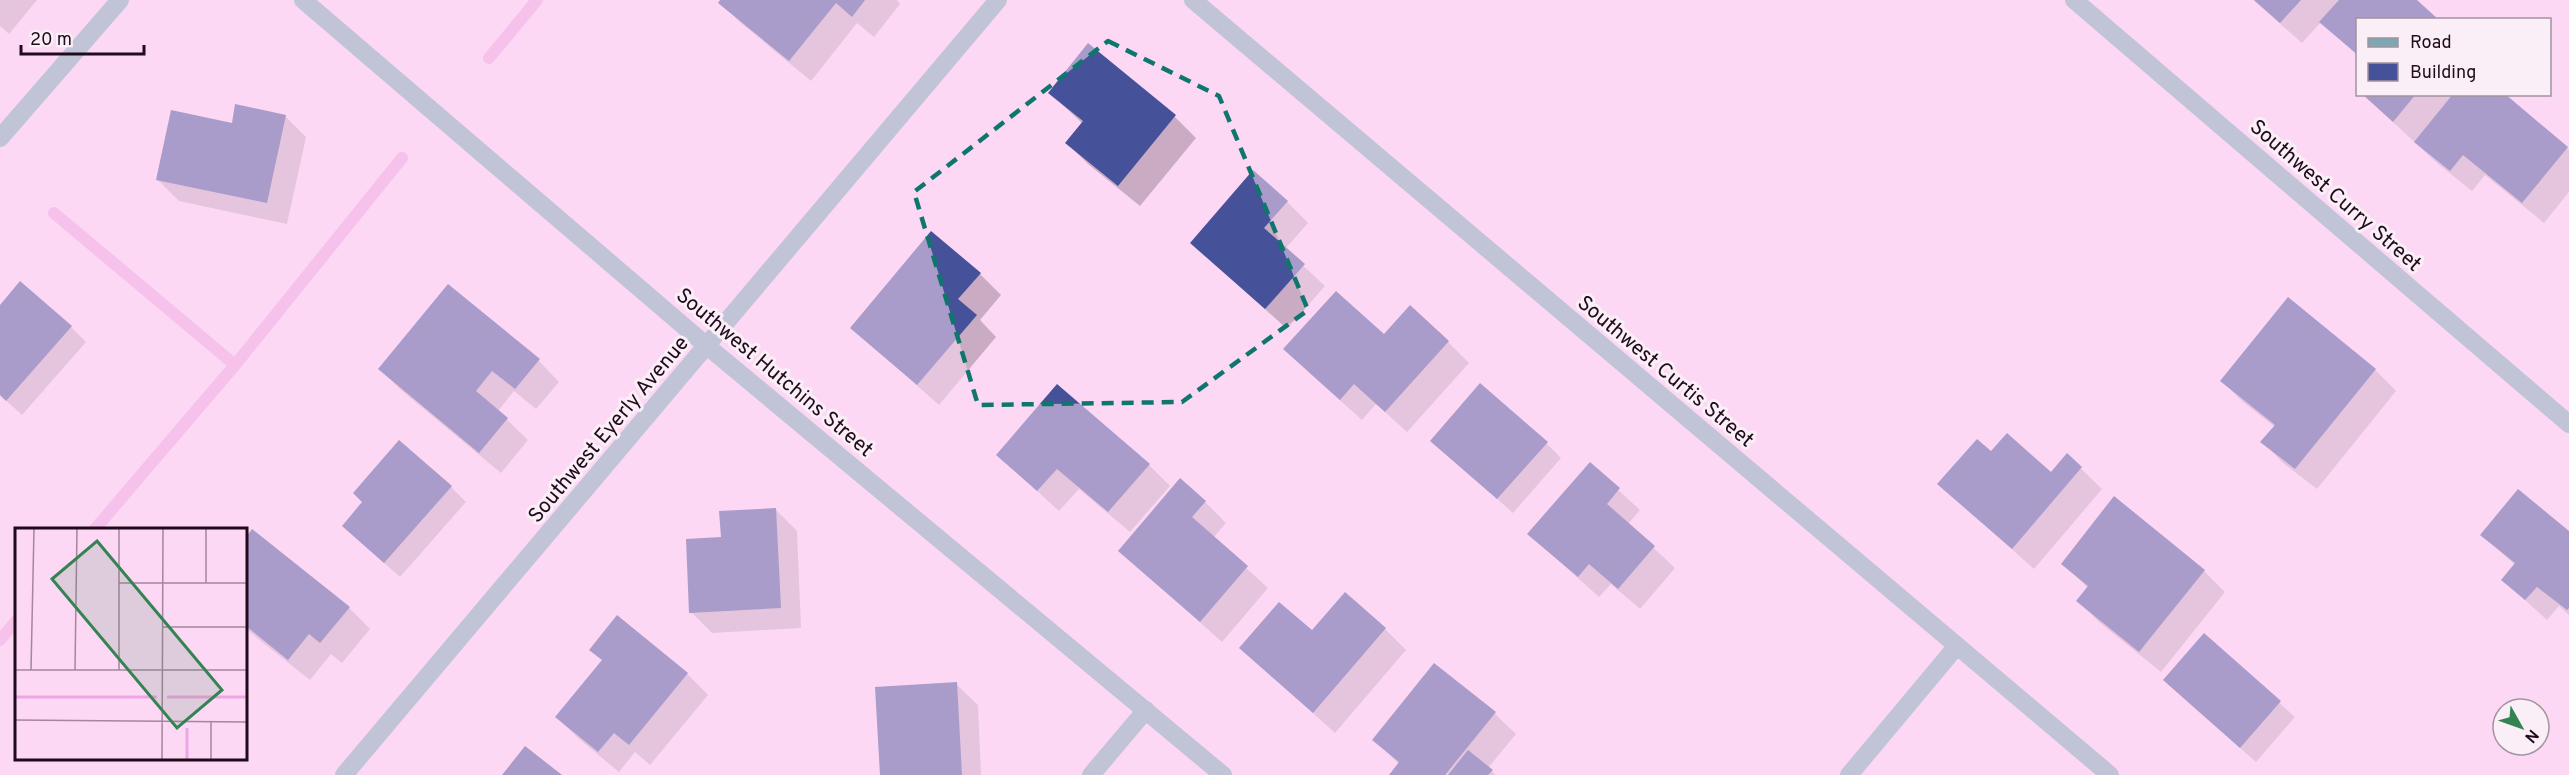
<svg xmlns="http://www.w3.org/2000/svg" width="2569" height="775" font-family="Overpass,sans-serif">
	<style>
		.shadow { fill: #0003 }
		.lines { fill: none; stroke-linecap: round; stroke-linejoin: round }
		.stream { stroke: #efa5e1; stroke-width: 12 }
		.building { fill: #455198 }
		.minor { stroke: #7aa8b3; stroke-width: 18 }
		.marked { fill: none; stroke: #0f766e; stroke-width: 4.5; stroke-dasharray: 12 8; stroke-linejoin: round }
		.labels { text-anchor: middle; stroke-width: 6; stroke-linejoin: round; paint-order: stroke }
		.street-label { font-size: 21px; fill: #1f0b1c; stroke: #faeef7 }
		.inset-river { fill: none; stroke: #efa5e1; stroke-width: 3 }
		.inset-road { fill: none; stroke: #a4869e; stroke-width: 1.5 }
		.view { fill: #348352; fill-opacity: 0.15; stroke: #348352; stroke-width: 3 }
		.inset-edge { fill: none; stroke: #1f0b1c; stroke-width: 3 }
	</style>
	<rect width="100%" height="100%" fill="#fcd8f4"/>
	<path class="shadow" d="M0 0H37L9 34 0 26Z
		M722 0H897L900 4 874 37 857 23 811 81 741 23 720 2Z
		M2253 0H2415L2358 20V56L2321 22 2302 43Z
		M1050 93 1175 117 1196 138 1140 206 1088 164 1067 143 1083 124Z
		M2363 94H2502L2569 150V192L2544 223 2485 175 2472 191 2437 163Z
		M285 116 306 137 287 224 179 201 158 180 233 124Z
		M1287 202 1308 223 1285 249 1325 286 1287 329 1192 243Z
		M980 274 1001 295 980 320 996 337 939 405 852 328Z
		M0 307 71 327 86 342 22 415 0 395Z
		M1384 336 1448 342 1469 363 1407 432 1376 404 1362 420 1306 370Z
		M539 361 559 382 536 409 514 391 498 411 528 440 501 473 401 390 380 369Z
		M2375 370 2396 391 2317 489 2283 463 2263 442 2275 427 2243 402 2222 381Z
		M1432 441 1546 443 1561 458 1513 513Z
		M1991 454 2051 474 2067 455 2102 489 2034 569 1939 484Z
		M998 455 1149 465 1170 486 1130 532 1079 489 1059 511Z
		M1590 464 1640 510 1628 524 1675 568 1640 609 1611 584 1599 597 1529 534Z
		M451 487 466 502 400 577 359 541Z
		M2115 499 2204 571 2225 592 2161 672 2099 622 2078 601 2088 588 2063 564Z
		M1205 502 1226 523 1213 538 1268 588 1222 642 1120 551Z
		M776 510 797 531 801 628 712 633 691 612 722 539Z
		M2569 533V615L2559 606 2547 620 2503 580 2515 565 2482 535Z
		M246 539 349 608 370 629 342 663 331 654 310 680 246 629Z
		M1385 629 1406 650 1335 733 1241 648Z
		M2204 636 2295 717 2256 762 2180 695Z
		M591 650 687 674 708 695 650 765 635 752 619 772 578 738 557 717 603 661Z
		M956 684 978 705 981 775H881Z
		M1495 714 1516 734 1488 768 1496 775H1391L1399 764 1374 740Z"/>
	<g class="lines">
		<path class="stream" d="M489 58 537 0
			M54 213 235 365
			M95 529 235 365 402 158
			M0 640 16 621"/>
	</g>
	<path class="building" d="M720 0H865L852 17 836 3 789 61 718 3Z
		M2254 0H2301L2280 23Z
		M2339 0H2417L2439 20H2358V55L2319 22Z
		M1088 43 1176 115 1118 186 1065 143 1083 121 1048 93Z
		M2362 94H2416L2393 122Z
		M2453 94H2505L2568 147 2522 203 2463 155 2450 171 2414 142Z
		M235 104 286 115 267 203 156 180 171 110 232 123Z
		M1253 170 1288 201 1264 228 1305 264 1265 309 1190 243Z
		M931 231 981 273 958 299 977 315 917 385 850 328Z
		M20 281 72 326 6 401 0 395V305Z
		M448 284 540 359 515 389 492 371 476 391 508 418 479 453 378 369Z
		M1336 291 1384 334 1410 305 1449 341 1385 412 1354 384 1340 400 1283 349Z
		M2288 297 2376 369 2295 469 2260 442 2275 425 2220 381Z
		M1480 383 1548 442 1497 499 1430 441Z
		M1057 384 1150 464 1108 512 1057 469 1037 491 996 455Z
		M2007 433 2051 472 2067 453 2082 467 2012 549 1937 484 1977 439 1991 451Z
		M399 440 452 486 384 563 342 526 362 502 353 493Z
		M1590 462 1620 488 1607 504 1655 546 1618 589 1589 564 1578 577 1527 534Z
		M1180 478 1206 501 1192 517 1248 566 1200 622 1118 551Z
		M2518 489 2569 531V608L2567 610 2537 587 2525 600 2501 580 2515 563 2480 535Z
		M2114 496 2205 570 2139 652 2076 601 2088 586 2061 564Z
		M776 508 781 608 689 613 686 539 721 537 719 511Z
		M252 529 350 607 320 643 309 634 288 660 246 626V537Z
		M1345 592 1386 628 1313 713 1239 648 1279 602 1312 630Z
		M617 615 688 673 629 745 614 733 598 752 555 717 602 660 589 650Z
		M2204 633 2281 701 2240 748 2163 680Z
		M1434 663 1496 712 1445 775H1389L1399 762 1372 740Z
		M957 682 962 775H880L875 687Z
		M525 746 562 775H502Z
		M1468 750 1493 770 1488 775H1448Z"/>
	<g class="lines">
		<path class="minor" d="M303 0 707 346 1223 775
			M1193 0 2110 775
			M2074 0 2569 424
			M0 138 120 0
			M344 775 998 0
			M1091 775 1146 710
			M1849 775 1956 647"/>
	</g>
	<path d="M0 0H2569V775H0ZM1108 41 1219 96 1308 310 1182 402 978 405 914 192Z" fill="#fcd8f4" fill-opacity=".55" fill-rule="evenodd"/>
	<path class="marked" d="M1108 41 1219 96 1308 310 1182 402 978 405 914 192Z"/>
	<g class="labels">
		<g class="street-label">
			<text transform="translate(2336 195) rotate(41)" y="7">Southwest Curry Street</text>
			<text transform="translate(1666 371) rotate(40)" y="7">Southwest Curtis Street</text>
			<text transform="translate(775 372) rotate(40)" y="7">Southwest Hutchins Street</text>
			<text transform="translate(608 429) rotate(-50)" y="7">Southwest Eyerly Avenue</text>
		</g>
	</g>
	<g transform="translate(15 528)">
		<rect width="232" height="232" fill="#fcd8f4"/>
		<path class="inset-river" d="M0 169H142M152 169H233M172 232V200"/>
		<path class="inset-road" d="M104 55H233M191 55V1M148 99H233M0 142H233M16 142 19 1M60 142 62 1M104 142V1M0 192 233 194M147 232 148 1M196 232V194"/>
		<path class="view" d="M82 13 207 162 162 200 37 51Z"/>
		<rect width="232" height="232" class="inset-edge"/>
	</g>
	<rect x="2356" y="18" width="195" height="78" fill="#faeef7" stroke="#a2939f" stroke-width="1.5"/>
	<rect x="2368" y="38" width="30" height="9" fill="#7aa8b3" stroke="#a2939f" stroke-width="1.5"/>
	<text x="2410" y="48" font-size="18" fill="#1f0b1c">Road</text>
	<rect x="2368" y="63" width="30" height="18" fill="#455198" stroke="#a2939f" stroke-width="1.5"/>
	<text x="2410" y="78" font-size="18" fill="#1f0b1c">Building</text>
	<g transform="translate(2521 727) rotate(130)"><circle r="28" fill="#faeef7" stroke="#a2939f" stroke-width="1.5"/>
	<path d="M0-4.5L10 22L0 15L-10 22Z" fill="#348352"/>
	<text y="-9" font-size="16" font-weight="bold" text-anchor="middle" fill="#1f0b1c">N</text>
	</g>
	<path d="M21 45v9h123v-9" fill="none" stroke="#1f0b1c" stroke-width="3"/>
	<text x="30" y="45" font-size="18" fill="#1f0b1c" stroke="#faeef7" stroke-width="4.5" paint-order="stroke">20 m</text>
</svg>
